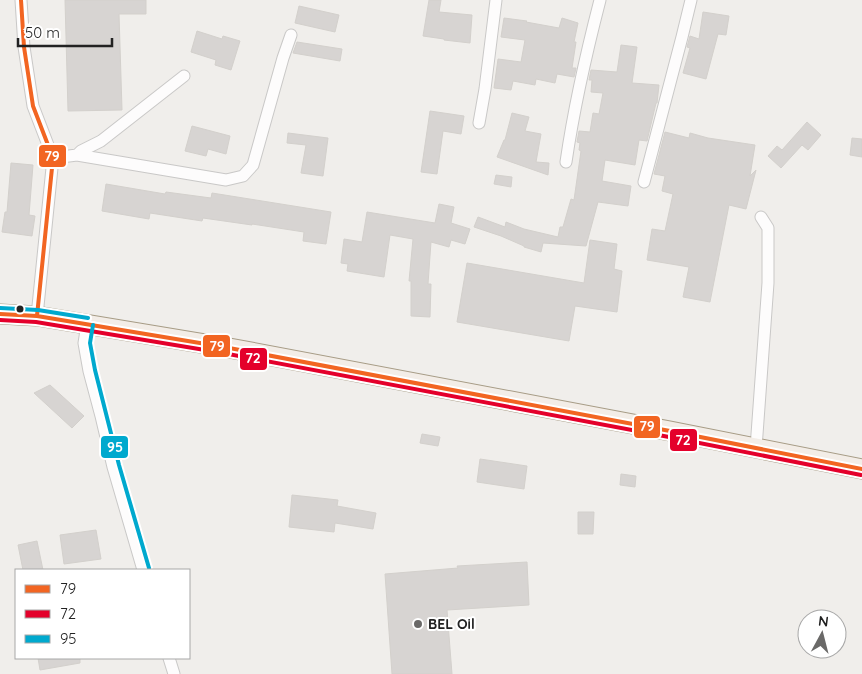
<svg xmlns="http://www.w3.org/2000/svg" width="862" height="674" font-family="Quicksand,sans-serif">
	<style>
		.building { fill: #d7d4d2; stroke: #d3d0cc }
		.lines { fill: none; stroke-linecap: round; stroke-linejoin: round }
		.minor-casing { stroke: #c9c8c7; stroke-width: 13 }
		.primary-casing { stroke: #a79c86; stroke-width: 21 }
		.minor { stroke: #fdfcfc; stroke-width: 11 }
		.primary { stroke: #f3ede7; stroke-width: 19 }
		.bus-1-casing { stroke: #fff; stroke-width: 8 }
		.bus-2-casing { stroke: #fff; stroke-width: 8 }
		.bus-3-casing { stroke: #fff; stroke-width: 8 }
		.bus-1 { stroke: #f26522; stroke-width: 4 }
		.bus-2 { stroke: #e4002b; stroke-width: 4 }
		.bus-3 { stroke: #00a9ce; stroke-width: 4 }
		.bus-dot { fill: #222; stroke: #fff; stroke-width: 2 }
		.poi-dot { fill: #6a6968; stroke: #fff; stroke-width: 2 }
		.labels { text-anchor: middle; stroke-width: 4; stroke-linejoin: round; paint-order: stroke }
		.poi-label { font-size: 14px; font-weight: bold; fill: #222; stroke: #fff; text-anchor: start }
		.line-badge { stroke: #fff; stroke-width: 2 }
		.badge-label { font-size: 14px; text-anchor: middle; font-weight: bold; fill: #fff }
	</style>
	<rect width="100%" height="100%" fill="#f0eeeb"/>
	<path class="building" d="M65 0H146V14H119L122 110 68 111Z
		M429 0H441L439 12 472 15 470 43 444 40V39L423 36Z
		M299 6 339 15 335 32 295 23Z
		M703 12 729 16 726 35 718 34 706 79 683 73 690 48 687 47 690 36 699 39Z
		M504 18 527 21 526 22 559 28 562 18 578 23 574 42H576L572 68H576L574 77 557 74 555 83 536 79 535 85 513 81 511 90 494 88 498 59 521 62 525 40 501 37Z
		M197 31 222 39 223 36 240 41 231 70 215 65 216 60 191 52Z
		M297 42 342 49 340 61 293 53Z
		M621 45 637 47 632 83 659 85 657 103H656L647 141 639 140 635 165 605 160 602 181 631 186 628 206 598 202 586 246 543 243 541 252 524 247V246L501 236 474 227 478 217 505 227 506 222 524 229 558 237 560 227H563L571 199 574 200 581 151 579 150 580 143 577 142 579 131 590 132 593 113 599 114 603 93 591 92 592 80H589L591 70 617 72Z
		M430 111 464 116 461 134 443 131 437 174 421 172Z
		M512 113 529 117 525 131 541 134 536 162 549 163 548 175 497 157 504 140H505Z
		M807 122 821 135 808 150 802 145 781 168 768 156 777 146 782 150Z
		M192 126 230 136 226 154 208 149 206 156 185 151Z
		M665 132 689 138 690 133 708 138 755 145 750 176 756 170 746 209 729 205 710 302 683 297 689 267 647 260 652 229 665 231 673 194 662 191 665 176 654 174Z
		M288 133 328 138 323 176 301 173 306 145 287 143Z
		M852 138 862 139V157L850 155Z
		M11 163 33 165 29 215 35 216 32 236 2 232 5 212H7Z
		M496 175 512 177 511 187 494 184Z
		M106 184 165 194 166 192 211 198 212 193 331 212 326 244 303 241 304 232 252 224V225L203 218 202 221 150 213 149 219 102 211Z
		M439 204 454 207 451 223 470 229 465 244 451 240 449 247 431 242 428 284H431L430 317 411 316V281H409L413 239 390 235 384 277 347 271 348 264 341 263 344 239 362 242 367 212 435 223Z
		M590 240 617 244 614 269 622 271 617 312 575 306 569 341 457 322 467 263 584 283Z
		M50 385 84 416 72 428 34 393Z
		M422 434 440 437 438 446 420 443Z
		M480 459 527 466 524 489 477 482Z
		M621 474 636 476 635 487 620 485Z
		M292 495 338 500 337 506 376 513 373 529 335 523 334 532 289 527Z
		M578 512H594L593 534H578Z
		M96 530 101 559 64 564 60 535Z
		M37 541 43 570H23L18 545Z
		M527 562 529 605 447 610 452 674H392L385 574 458 568 457 566Z
		M38 658H80V663L40 670Z"/>
	<g class="lines">
		<g class="minor-casing">
			<path id="minor" d="M21 0 24 47 33 106 53 158 37 316
				M479 123 485 89 496 0
				M77 155 226 180 243 176 253 165 283 58 291 35
				M53 158 77 155 81 151 101 141 184 76
				M566 162C574 107 586 54 600 0
				M644 182 682 37 691 0
				M87 324 84 343 89 371 101 416 113 467 143 570
				M756 448 768 283V228L761 217
				M169 658 174 674"/>
		</g>
		<g class="primary-casing">
			<path id="primary" d="M0 314 37 316 224 347 670 431 862 469"/>
		</g>
		<use href="#minor" class="minor"/>
		<use href="#primary" class="primary"/>
		<g class="bus-1-casing">
			<path id="bus-1" d="M21 0 24 47 33 106 53 158 37 316
				M0 314 37 316 224 347 670 431 862 469"/>
		</g>
		<g class="bus-2-casing">
			<path id="bus-2" d="M0 320 36 322 223 353 669 437 861 475"/>
		</g>
		<g class="bus-3-casing">
			<path id="bus-3" d="M0 308 38 310 88 318
				M93 325 90 343 95 370 119 465 149 568"/>
		</g>
		<use href="#bus-1" class="bus-1"/>
		<use href="#bus-2" class="bus-2"/>
		<use href="#bus-3" class="bus-3"/>
	</g>
	<circle class="bus-dot" cx="20" cy="309" r="4.5"/>
	<circle class="poi-dot" cx="418" cy="624" r="5"/>
	<g class="labels">
		<g class="poi-label">
			<text x="428" y="629">BEL Oil</text>
		</g>
	</g>
	<g class="line-badge">
		<rect x="38" y="144" width="29" height="24" rx="5" fill="#f26522"/>
		<rect x="202" y="334" width="29" height="24" rx="5" fill="#f26522"/>
		<rect x="239" y="347" width="29" height="24" rx="5" fill="#e4002b"/>
		<rect x="633" y="415" width="28" height="24" rx="5" fill="#f26522"/>
		<rect x="669" y="428" width="29" height="24" rx="5" fill="#e4002b"/>
		<rect x="100" y="435" width="29" height="24" rx="5" fill="#00a9ce"/>
	</g>
	<g class="badge-label">
		<text x="52" y="161">79</text>
		<text x="217" y="351">79</text>
		<text x="253" y="363">72</text>
		<text x="647" y="431">79</text>
		<text x="683" y="445">72</text>
		<text x="115" y="452">95</text>
	</g>
	<rect x="15" y="569" width="175" height="90" fill="#ffffff" stroke="#a7a7a7"/>
	<rect x="25" y="585" width="25" height="8" fill="#f26522" stroke="#a7a7a7"/>
	<text x="60" y="594" font-size="15" fill="#222222">79</text>
	<rect x="25" y="610" width="25" height="8" fill="#e4002b" stroke="#a7a7a7"/>
	<text x="60" y="619" font-size="15" fill="#222222">72</text>
	<rect x="25" y="635" width="25" height="8" fill="#00a9ce" stroke="#a7a7a7"/>
	<text x="60" y="644" font-size="15" fill="#222222">95</text>
	<g transform="translate(822 634) rotate(7)"><circle r="24" fill="#ffffff" stroke="#a7a7a7"/>
	<path d="M0-4L9 19L0 12L-9 19Z" fill="#6a6968"/>
	<text y="-8" font-size="14" font-weight="bold" text-anchor="middle" fill="#222222">N</text>
	</g>
	<path d="M18 38v8h94v-8" fill="none" stroke="#222222" stroke-width="2.5"/>
	<text x="25" y="38" font-size="15" fill="#222222" stroke="#ffffff" stroke-width="4" paint-order="stroke">50 m</text>
</svg>
